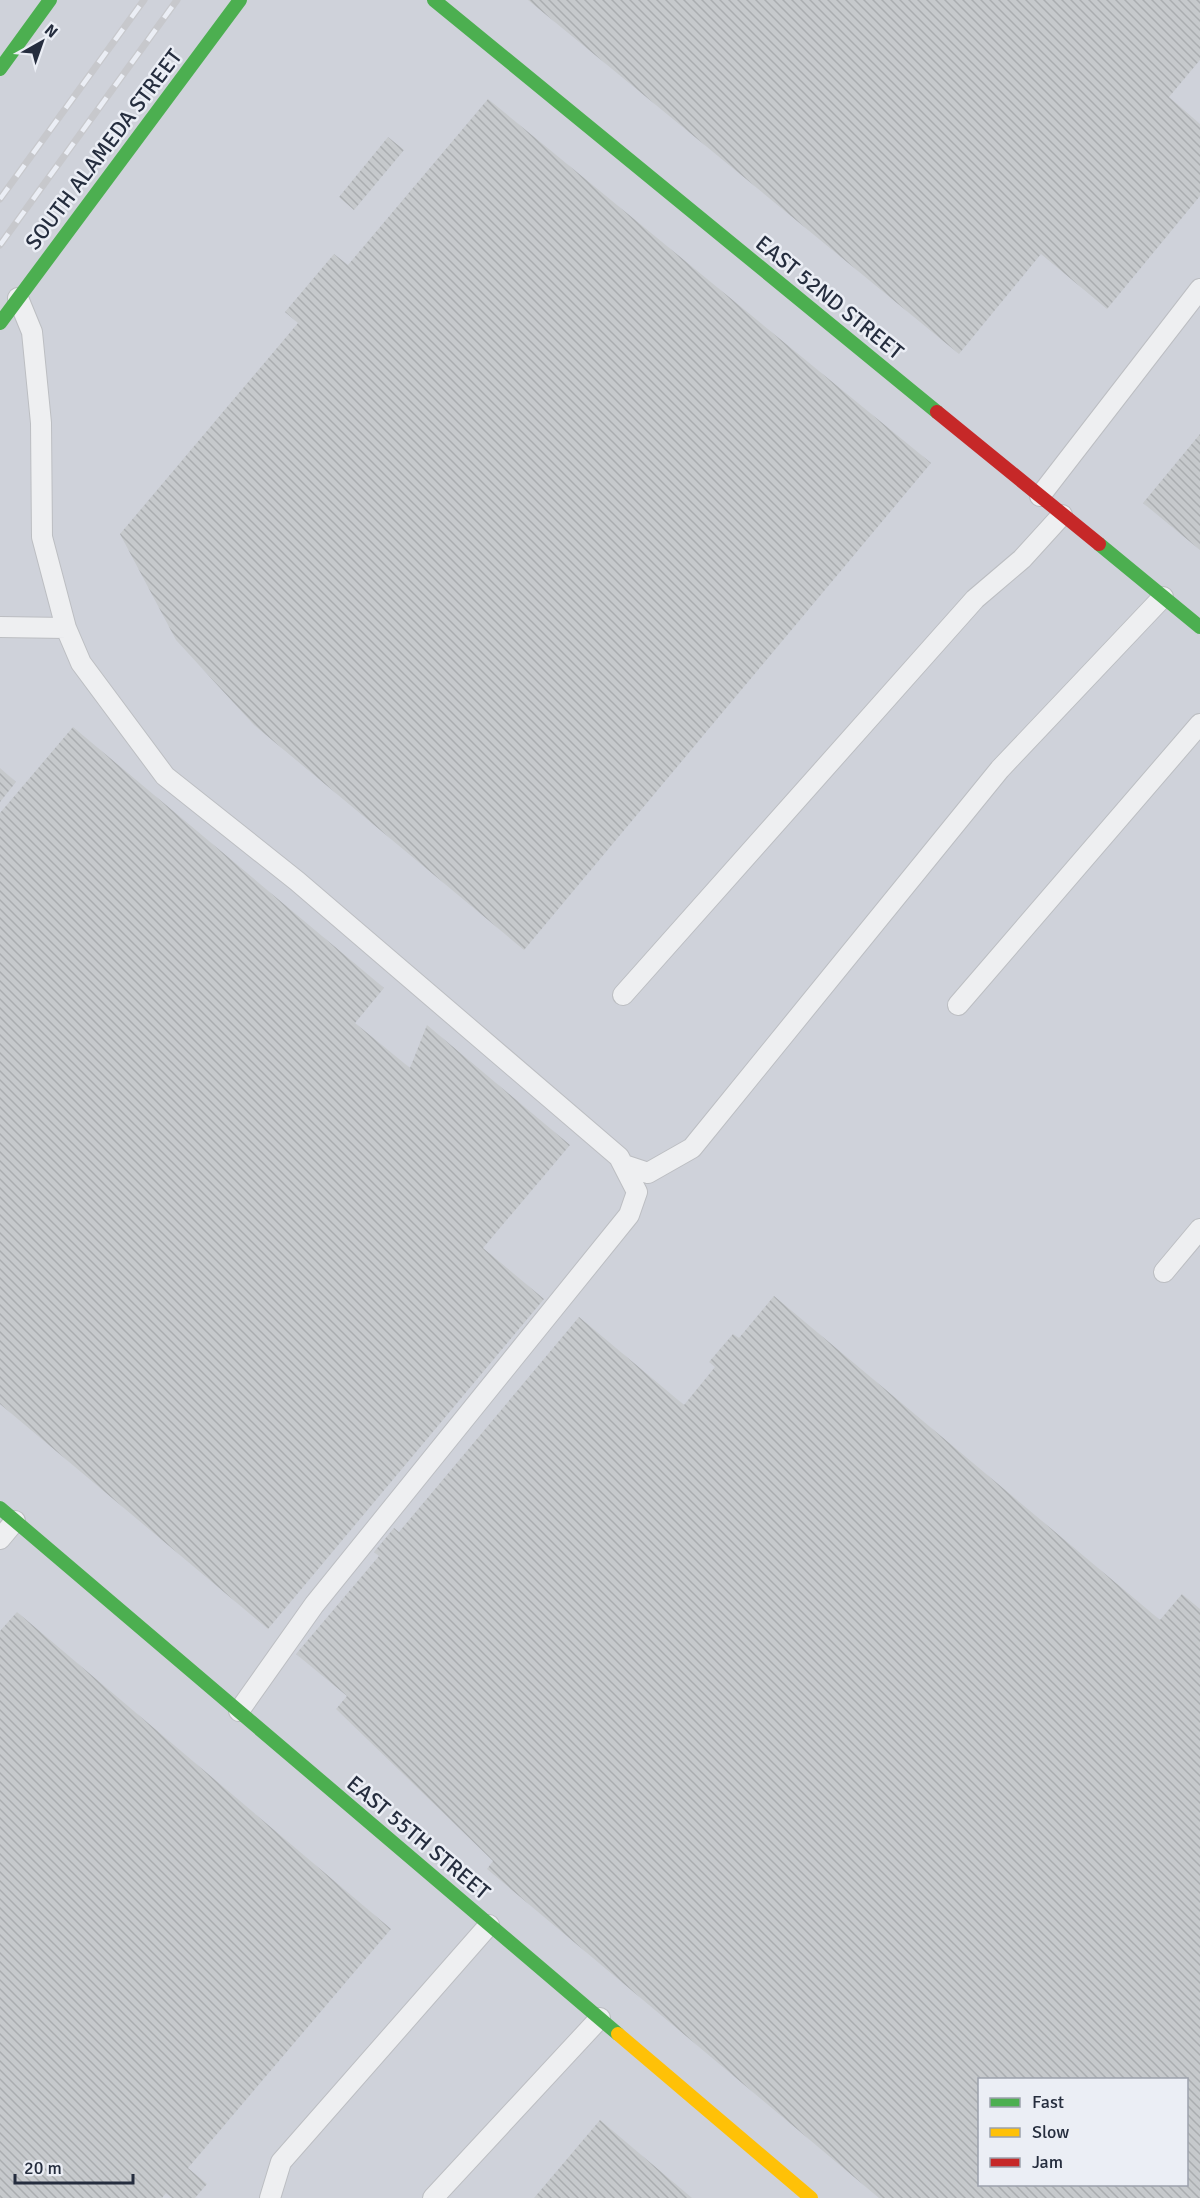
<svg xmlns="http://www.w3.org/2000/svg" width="1200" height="2198" font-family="Signika,sans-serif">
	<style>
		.built { fill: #cfd2da; fill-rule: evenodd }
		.building { fill: url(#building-back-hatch); fill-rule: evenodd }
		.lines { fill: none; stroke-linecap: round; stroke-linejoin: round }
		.lane-casing { stroke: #bcbec2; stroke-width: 22 }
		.lane { stroke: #eeeff1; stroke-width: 20 }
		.fast { stroke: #4caf50; stroke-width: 14 }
		.slow { stroke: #ffc107; stroke-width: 14 }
		.jam { stroke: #c62828; stroke-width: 14 }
		.rail-casing { stroke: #c7c8cc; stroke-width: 7 }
		.rail { stroke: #ebeef5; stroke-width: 4.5; stroke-dasharray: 14; stroke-linecap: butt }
		.labels { text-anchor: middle; stroke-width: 5; stroke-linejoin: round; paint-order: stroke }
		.street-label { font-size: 22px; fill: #252d3e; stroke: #ebeef5 }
	</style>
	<defs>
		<pattern id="building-back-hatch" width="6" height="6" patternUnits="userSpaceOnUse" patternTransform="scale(1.5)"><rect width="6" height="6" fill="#c6c9cc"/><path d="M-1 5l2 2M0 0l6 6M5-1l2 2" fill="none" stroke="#aaadb0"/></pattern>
	</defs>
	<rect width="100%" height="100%" fill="#dfe1e4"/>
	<path class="built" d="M0 0H1200V2198H0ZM980 2080H1186V2184H980Z"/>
	<path class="building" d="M528 0H1200V60L1169 97 1200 124V196L1107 309 1041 254 959 354Z
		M488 99 931 463 524 950 254 725 176 640 120 534 298 323 285 312 334 254 348 265Z
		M388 137 404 150 354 210 339 197Z
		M1200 434V550L1143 503Z
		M73 727 384 988 355 1023 410 1068 427 1025 570 1145 483 1248 544 1299 268 1629 0 1404V813Z
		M0 768 16 782 0 802Z
		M774 1296 1160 1620 1182 1594 1200 1609V2198H879L487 1869 493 1861 336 1709 347 1696 296 1654 379 1556 374 1552 394 1528 399 1532 579 1317 684 1405 715 1367 709 1362 733 1334 739 1338ZM980 2080H1186V2184H980Z
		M17 1612 391 1929 188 2168 207 2184 195 2198H172L166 2193 162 2198H0V1631Z
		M600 2120 692 2198H534Z"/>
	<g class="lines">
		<g class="lane-casing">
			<path id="lane" d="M18 298 32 332 41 423 42 537 66 628 81 663 165 776 297 881 619 1157 637 1192 629 1215 314 1605 239 1711
				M1040 496 1200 289
				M0 627 66 628
				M623 995 975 599 1022 559 1062 515
				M958 1005 1200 724
				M624 1165 648 1173 692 1148 1000 769 1163 597
				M1164 1272 1200 1229
				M0 1539 15 1521
				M270 2198 281 2162 489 1925
				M433 2198 600 2018"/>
		</g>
		<use href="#lane" class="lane"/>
		<path class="fast" d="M434 0 937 412
			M0 69 50 0
			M0 323 240 0
			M1099 544 1200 627
			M0 1508 618 2034"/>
		<path class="slow" d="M618 2034 811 2198"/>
		<path class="jam" d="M937 412 1099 544"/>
		<g class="rail-casing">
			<path id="rail" d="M0 199 144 0
				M0 245 177 0"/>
		</g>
		<use href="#rail" class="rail"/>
	</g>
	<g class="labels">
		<g class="street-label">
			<text transform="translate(103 149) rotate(-53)" y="8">SOUTH ALAMEDA STREET</text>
			<text transform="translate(830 297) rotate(39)" y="8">EAST 52ND STREET</text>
			<text transform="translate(419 1837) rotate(40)" y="8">EAST 55TH STREET</text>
		</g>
	</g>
	<rect x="978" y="2078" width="210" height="108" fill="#ebeef5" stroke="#9ca1ac" stroke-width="1.5"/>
	<rect x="990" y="2098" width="30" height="9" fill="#4caf50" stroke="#9ca1ac" stroke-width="1.5"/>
	<text x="1032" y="2108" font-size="18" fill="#252d3e">Fast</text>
	<rect x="990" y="2128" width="30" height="9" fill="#ffc107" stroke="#9ca1ac" stroke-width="1.5"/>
	<text x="1032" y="2138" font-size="18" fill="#252d3e">Slow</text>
	<rect x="990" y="2158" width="30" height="9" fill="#c62828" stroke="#9ca1ac" stroke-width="1.5"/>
	<text x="1032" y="2168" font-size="18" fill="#252d3e">Jam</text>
	<g transform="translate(42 42) rotate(40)" stroke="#ebeef5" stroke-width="4.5" paint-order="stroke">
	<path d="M0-4.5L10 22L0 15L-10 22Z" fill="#252d3e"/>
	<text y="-9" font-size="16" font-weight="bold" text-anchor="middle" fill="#252d3e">N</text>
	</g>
	<path d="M15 2174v9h118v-9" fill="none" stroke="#252d3e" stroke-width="3"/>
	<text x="24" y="2174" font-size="18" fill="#252d3e" stroke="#ebeef5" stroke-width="4.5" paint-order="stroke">20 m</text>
</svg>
